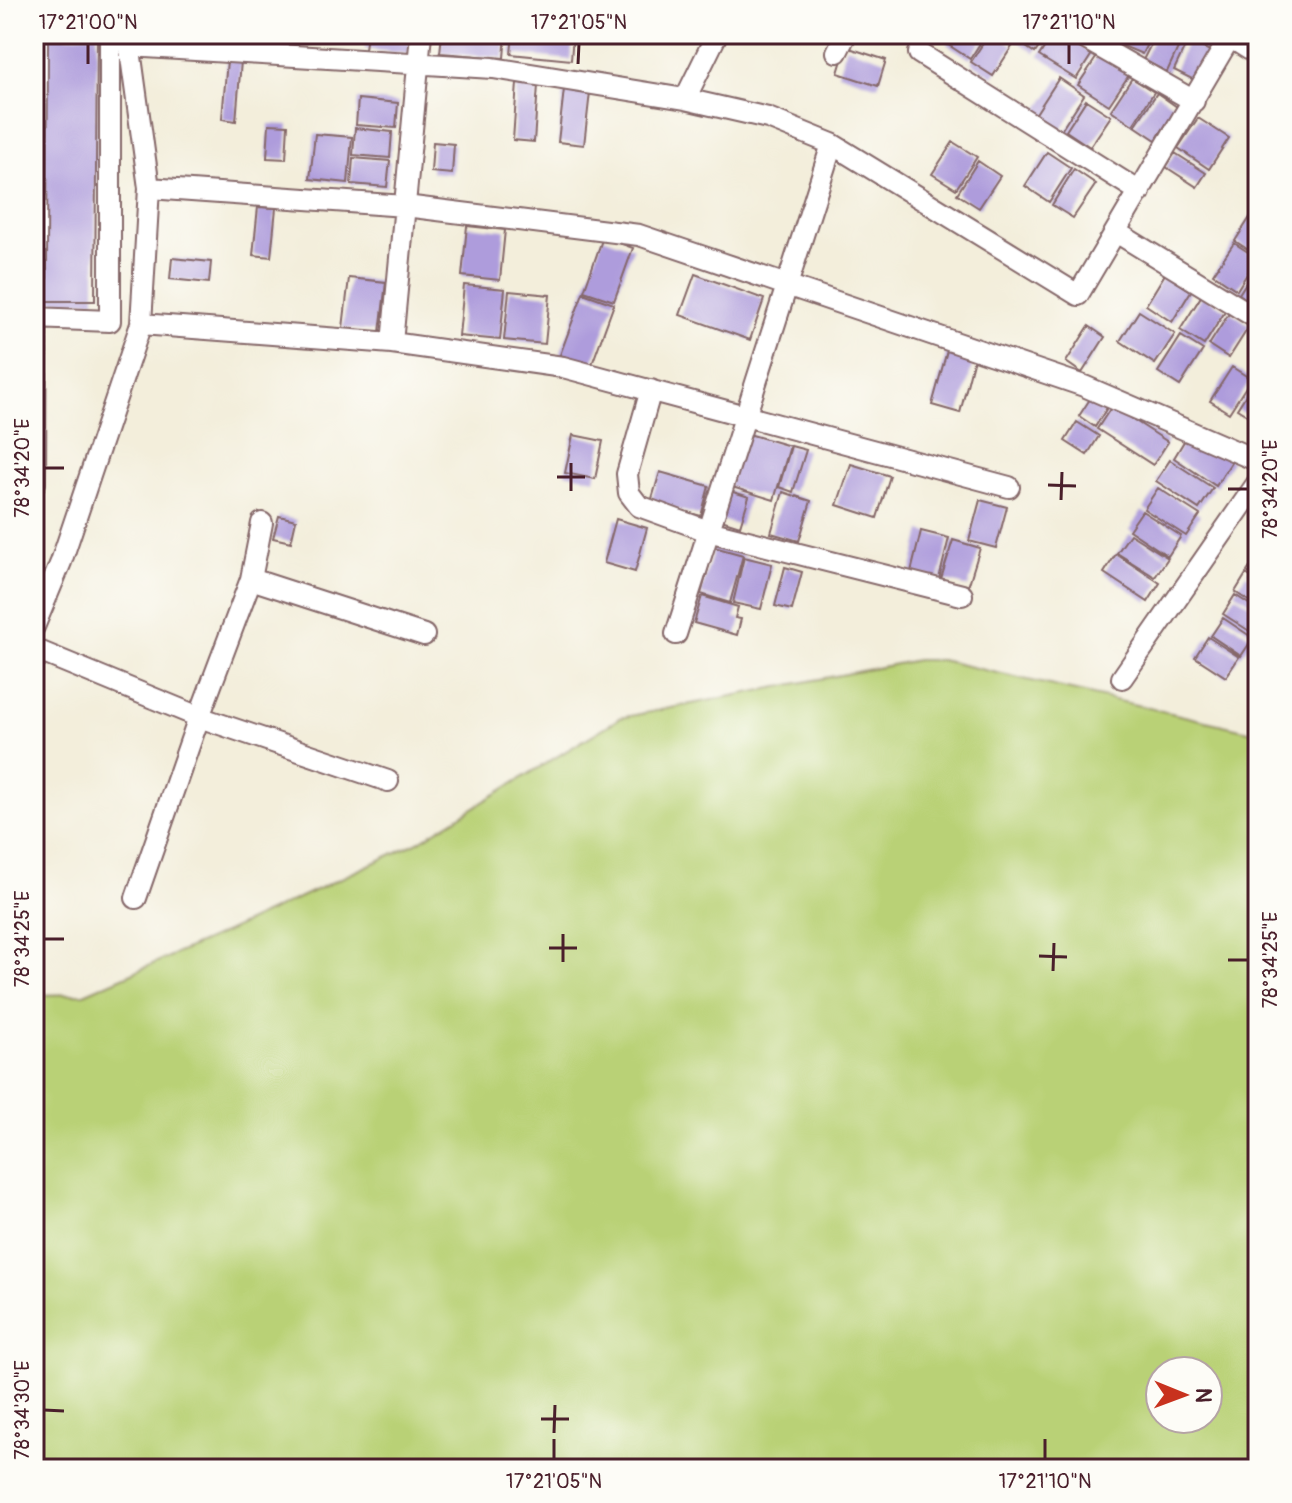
<svg xmlns="http://www.w3.org/2000/svg" width="1292" height="1503" font-family="Pangolin,sans-serif">
	<style>
		.grass { fill: #b9d176; stroke: #827850; stroke-width: 2; fill-rule: evenodd }
		.building { fill: #ae9cdc }
		.lines { fill: none; stroke-linecap: round; stroke-linejoin: round }
		.street-casing { stroke: #856769; stroke-width: 24 }
		.street { stroke: #fff; stroke-width: 20 }
		.ticks { fill: none; stroke: #4a1f2b; stroke-width: 3 }
		.neatline { fill: none; stroke: #4a1f2b; stroke-width: 3 }
		.ticks-label { font-size: 20px; text-anchor: middle; fill: #4a1f2b }
	</style>
	<rect width="100%" height="100%" fill="#fdfcf7"/>
	<filter id="ink" filterUnits="userSpaceOnUse"><feTurbulence type="fractalNoise" baseFrequency=".0125" numOctaves="2"/><feDisplacementMap in="SourceGraphic" scale="16" xChannelSelector="R" yChannelSelector="G"/><feConvolveMatrix kernelMatrix="1 2 1 2 8 2 1 2 1" color-interpolation-filters="sRGB"/></filter>
	<filter id="wash" filterUnits="userSpaceOnUse"><feTurbulence type="fractalNoise" baseFrequency=".006" numOctaves="4" result="noise"/><feDisplacementMap in="SourceGraphic" scale="32" xChannelSelector="R" yChannelSelector="G"/><feGaussianBlur stdDeviation="1.8" result="paint"/><feColorMatrix in="noise" values="0 0 0 0 0 0 0 0 0 0 0 0 0 0 0 0 0 1.4 0 .05"/><feComposite in="paint" operator="in"/></filter>
	<g filter="url(#wash)">
		<rect width="100%" height="100%" fill="#f3eedb"/>
		<path class="grass" d="M917 660H941L1258 733V1469H34V995L84 994 226 932 416 843 620 718ZM1160 1371H1208V1419H1160Z"/>
		<g id="blocks">
			<path class="building" d="M41 34H65V37L97 34 95 301H39Z
				M277 34H321V40L277 38Z
				M367 34H411L409 54 365 49Z
				M442 34H506L504 58 440 53Z
				M513 34H573L571 60 511 54Z
				M953 34H986L970 59 947 44Z
				M989 34H996L1013 45 993 76 971 62Z
				M1011 34H1048L1035 53 1010 36Z
				M1053 34H1062L1092 54 1076 79 1039 56Z
				M1126 34H1152L1142 54 1121 45Z
				M1156 34H1177L1183 37 1167 72 1143 60Z
				M1188 40 1210 51 1196 81 1174 70Z
				M846 47 886 60 878 86 838 73Z
				M1098 55 1129 75 1109 105 1078 85Z
				M227 60 241 61 236 121 222 119Z
				M1059 78 1084 95 1060 132 1035 115Z
				M1132 78 1154 92 1133 125 1111 110Z
				M517 83 538 85 534 142 513 140Z
				M564 89 590 92 584 145 558 142Z
				M1157 93 1177 107 1156 140 1135 126Z
				M358 99 398 103 396 128 356 125Z
				M1086 100 1111 116 1090 147 1066 131Z
				M1198 118 1229 138 1209 169 1178 148Z
				M269 124 288 125 286 159 267 158Z
				M355 128 392 132 390 158 353 155Z
				M315 134 352 137 348 183 310 179Z
				M433 142 454 144 452 174 431 172Z
				M953 142 977 157 956 189 932 174Z
				M1047 152 1071 168 1049 202 1025 186Z
				M1175 153 1206 173 1197 187 1166 167Z
				M353 158 390 161 387 187 351 184Z
				M978 161 1000 176 979 208 957 194Z
				M1074 169 1096 184 1073 218 1052 205Z
				M1258 205V256L1235 241Z
				M258 207 276 208 271 257 253 255Z
				M467 226 505 230 500 280 462 276Z
				M603 237 633 248 614 301 584 291Z
				M1234 243 1257 258 1237 290 1213 274Z
				M172 258 211 262 209 283 170 279Z
				M1258 264V307L1239 294Z
				M695 274 764 299 750 340 680 315Z
				M1165 274 1191 291 1172 322 1146 305Z
				M349 278 386 282 380 332 343 328Z
				M464 285 505 289 500 340 459 336Z
				M509 291 550 295 545 344 504 340Z
				M583 293 614 304 591 367 560 355Z
				M1202 295 1226 310 1204 345 1180 330Z
				M1139 311 1175 334 1155 364 1120 341Z
				M1230 312 1250 325 1229 358 1209 345Z
				M1089 326 1105 337 1082 373 1066 362Z
				M1181 336 1203 350 1180 386 1158 372Z
				M948 347 975 354 960 413 932 405Z
				M1232 367 1251 379 1229 413 1210 401Z
				M1258 376V422L1237 409Z
				M1092 396 1108 406 1095 427 1079 416Z
				M1112 406 1168 442 1153 465 1097 429Z
				M1077 422 1099 436 1087 455 1065 441Z
				M745 433 790 446 774 500 729 486Z
				M1189 433 1232 461 1216 486 1174 458Z
				M573 435 603 441 595 479 565 473Z
				M791 446 806 450 793 492 779 487Z
				M1170 460 1213 488 1199 509 1156 481Z
				M851 464 890 476 877 518 837 505Z
				M660 472 709 486 701 516 651 502Z
				M1158 488 1200 515 1186 536 1144 509Z
				M727 490 749 497 740 526 718 519Z
				M783 492 811 501 799 541 771 533Z
				M980 500 1007 507 996 548 969 541Z
				M1142 511 1181 536 1168 556 1129 530Z
				M279 516 296 520 291 542 273 538Z
				M616 519 647 528 635 572 604 563Z
				M921 531 949 538 939 579 911 572Z
				M1130 534 1168 558 1155 577 1117 553Z
				M953 540 980 548 968 587 941 579Z
				M714 547 743 555 730 603 701 594Z
				M1116 554 1160 583 1148 602 1104 573Z
				M1258 555V579L1247 572Z
				M744 557 772 564 761 609 733 603Z
				M785 567 802 572 792 610 775 606Z
				M1246 574 1258 582V607L1235 592Z
				M1235 595 1258 610V622L1251 632 1223 614Z
				M702 596 738 607 735 618 741 619 737 635 694 623Z
				M1223 618 1253 638 1241 656 1211 636Z
				M1208 637 1239 657 1226 677 1195 657Z"/>
		</g>
	</g>
	<g filter="url(#ink)">
		<use href="#blocks" fill-opacity="0" stroke="#856769" stroke-width="2"/>
		<g class="lines">
			<g class="street-casing">
				<path id="street" d="M1077 34 1194 101
					M1225 34 1258 55
					M129 46 493 68 685 99 768 118 832 144 1078 295 1232 34
					M837 52 846 34
					M919 53 1140 192
					M685 99 717 34
					M149 188 405 206 639 235 1084 386 1258 461
					M1116 232 1258 319
					M34 318 110 321V34
					M141 324 392 343 563 367 1009 487
					M392 343 421 34
					M651 390 627 474 629 493 639 506 708 531 962 595
					M35 483 37 34
					M251 579 424 635
					M34 627 61 562 141 324 149 188 128 35
					M676 634 832 144
					M34 649 199 717 388 781
					M1122 678 1258 482
					M136 898 199 717 251 579 262 523"/>
			</g>
			<use href="#street" class="street"/>
		</g>
	</g>
	<path class="ticks" d="M88 64V44M578 64 579 44M1069 64V44M44 468H64M557 477H585M1048 485 1076 486M1228 489H1248M571 491V463M1061 500 1062 472M44 939H64M549 948H577M1039 956 1067 957M1228 960H1248M563 962V934M1053 971 1054 943M44 1410 64 1411M541 1419H569M554 1433 555 1405M554 1459V1439M1045 1459V1439"/>
	<rect width="1292" height="1503" fill="none" stroke="#fdfcf7" stroke-width="88"/>
	<g transform="translate(1184 1395) rotate(91)"><circle r="38" fill="#fdfcf7" stroke="#b5a4a5" stroke-width="2"/>
	<path d="M0-6L14 30L0 20L-14 30Z" fill="#c8321e"/>
	<text y="-12" font-size="22" font-weight="bold" text-anchor="middle" fill="#4a1f2b">N</text>
	</g>
	<rect x="44" y="44" width="1204" height="1415" class="neatline"/>
	<g class="ticks-label">
		<text x="88" y="29">17°21'00"N</text>
		<text x="579" y="29">17°21'05"N</text>
		<text x="1069" y="29">17°21'10"N</text>
		<text transform="translate(22 468) rotate(-90)" y="7">78°34'20"E</text>
		<text transform="translate(1270 489) rotate(-90)" y="7">78°34'20"E</text>
		<text transform="translate(22 939) rotate(-90)" y="7">78°34'25"E</text>
		<text transform="translate(1270 960) rotate(-90)" y="7">78°34'25"E</text>
		<text transform="translate(22 1410) rotate(-90)" y="7">78°34'30"E</text>
		<text x="554" y="1488">17°21'05"N</text>
		<text x="1045" y="1488">17°21'10"N</text>
	</g>
</svg>
